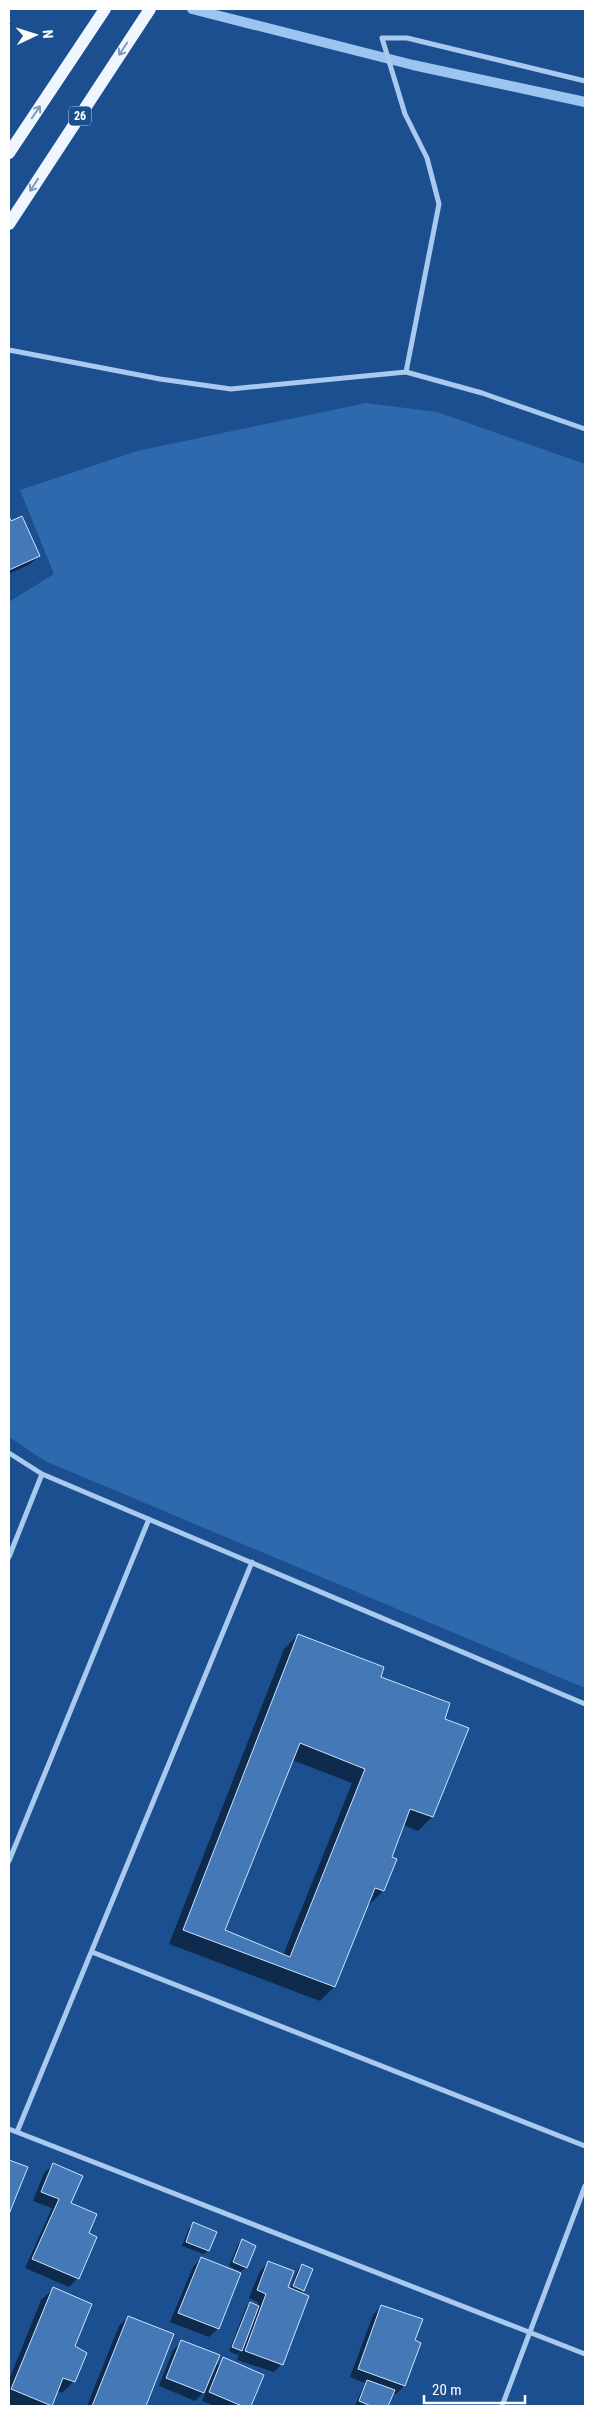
<svg xmlns="http://www.w3.org/2000/svg" width="594" height="2415" font-family="'Roboto Condensed',sans-serif">
	<style>
		.green { fill: #2e69ad }
		.shadow { fill: #0007; fill-rule: evenodd }
		.lines { fill: none; stroke-linecap: round; stroke-linejoin: round }
		.stream { stroke: #9cc4f0; stroke-width: 10 }
		.building { fill: #4478b7; stroke: #cfe3fa; fill-rule: evenodd }
		.street { stroke: #a9c9ee; stroke-width: 5 }
		.primary { stroke: #f0f6ff; stroke-width: 12 }
		.oneway { stroke: #7b9ac1 }
		.labels { text-anchor: middle; stroke-width: 5; stroke-linejoin: round; paint-order: stroke }
		.shield { fill: #1b4f8f; stroke: #bbcadd; stroke-width: 1 }
		.shield-label { font-size: 12px; font-weight: bold; fill: #fff }
	</style>
	<rect width="100%" height="100%" fill="#1b4f8f"/>
	<path class="green" d="M366 403 437 412 585 464V1688L45 1461 9 1437V602L54 574 20 490 137 451Z"/>
	<path class="shadow" d="M9 519 39 556 30 564 9 574Z
		M298 1635 379 1678 443 1719 432 1817 418 1831 403 1825 390 1858 383 1891 369 1905 367 1904 334 1987 320 2001 169 1944 284 1649ZM292 1760 352 1783 283 1955 224 1931Z
		M53 2165 70 2204 87 2234 78 2278 69 2287 25 2268 52 2208 33 2201 44 2173Z
		M194 2224 208 2250 204 2254 182 2246 189 2228Z
		M242 2241 255 2246 246 2268 241 2271 218 2329 209 2337 170 2322 193 2267 201 2258 239 2273 240 2271 229 2266 238 2245Z
		M268 2263 290 2289 298 2269 302 2265 303 2291 300 2294 282 2364 274 2372 237 2360 240 2351 237 2355 229 2351 246 2307 250 2303 257 2306 258 2302 249 2298 260 2271Z
		M53 2289 73 2347 74 2381 62 2393 57 2391 50 2406H13L9 2404V2380L41 2300Z
		M381 2306 414 2341 404 2386 396 2394 392 2393 387 2406H355L365 2383 350 2377 373 2315Z
		M128 2317 172 2335 144 2406H87L119 2326Z
		M182 2342 213 2369 223 2359 263 2375 250 2406H215L202 2401 206 2390 195 2401 159 2386 173 2350Z"/>
	<g class="lines">
		<path class="stream" d="M192 9 413 65 585 102"/>
	</g>
	<path class="building" d="M9 516 11 521 22 516 40 556 9 570Z
		M298 1634 384 1667 381 1677 450 1703 445 1719 469 1728 433 1817 410 1809 392 1857 397 1859 384 1891 375 1888 335 1987 183 1930ZM300 1743 365 1769 290 1957 225 1930Z
		M9 2160 28 2167 9 2214Z
		M53 2163 83 2176 71 2203 97 2214 89 2233 97 2237 79 2279 32 2259 59 2199 41 2192Z
		M193 2222 217 2232 209 2251 186 2242Z
		M242 2239 256 2246 247 2268 233 2262Z
		M201 2257 241 2273 219 2329 178 2313Z
		M268 2261 294 2271 288 2287 309 2296 283 2365 245 2351 266 2294 257 2290Z
		M302 2264 313 2269 304 2291 293 2286Z
		M53 2287 92 2304 75 2346 87 2353 75 2382 63 2378 52 2406 11 2389Z
		M250 2302 259 2306 242 2351 232 2347Z
		M381 2305 423 2319 415 2340 421 2343 405 2386 358 2369Z
		M128 2316 174 2334 146 2406H92Z
		M181 2340 220 2355 204 2393 166 2378Z
		M223 2357 264 2375 251 2406H242L209 2392Z
		M367 2380 395 2390 388 2406H371L359 2401Z"/>
	<g class="lines">
		<path class="street" d="M9 350 160 379 231 389 406 372 482 393 585 429
			M406 372 439 204 427 158 405 114 382 38H407L585 81
			M9 1453 42 1474 9 1557
			M42 1474 585 1704
			M9 1861 149 1519
			M92 1952 585 2146
			M9 2129 585 2354
			M17 2132 252 1562
			M502 2406 585 2186"/>
		<path class="primary" d="M9 153 105 9
			M9 224 150 9"/>
	</g>
	<defs><path id="oneway-shaft" d="M-6 0H5M1.5-3L5.5 0L1.5 3" fill="none" stroke-width="1.6" stroke-linecap="round" stroke-linejoin="round" transform="scale(1.25)"/></defs>
	<g class="oneway">
		<use href="#oneway-shaft" transform="translate(123 49) rotate(123)"/>
		<use href="#oneway-shaft" transform="translate(36 112) rotate(-56)"/>
		<use href="#oneway-shaft" transform="translate(34 185) rotate(123)"/>
	</g>
	<g class="labels">
		<rect class="shield" x="69" y="106.5" width="22" height="19" rx="4"/>
		<g class="shield-label">
			<text x="80" y="120">26</text>
		</g>
	</g>
	<rect width="594" height="2415" fill="none" stroke="#ffffff" stroke-width="20"/>
	<g transform="translate(35 35) rotate(86)" stroke="#1b4f8f" stroke-width="4" paint-order="stroke">
	<path d="M0-4L9 19L0 12L-9 19Z" fill="#ffffff"/>
	<text y="-8" font-size="14" font-weight="bold" text-anchor="middle" fill="#ffffff">N</text>
	</g>
	<path d="M424 2395v8h101v-8" fill="none" stroke="#ffffff" stroke-width="2.5"/>
	<text x="432" y="2395" font-size="15" fill="#ffffff" stroke="#1b4f8f" stroke-width="4" paint-order="stroke">20 m</text>
</svg>
